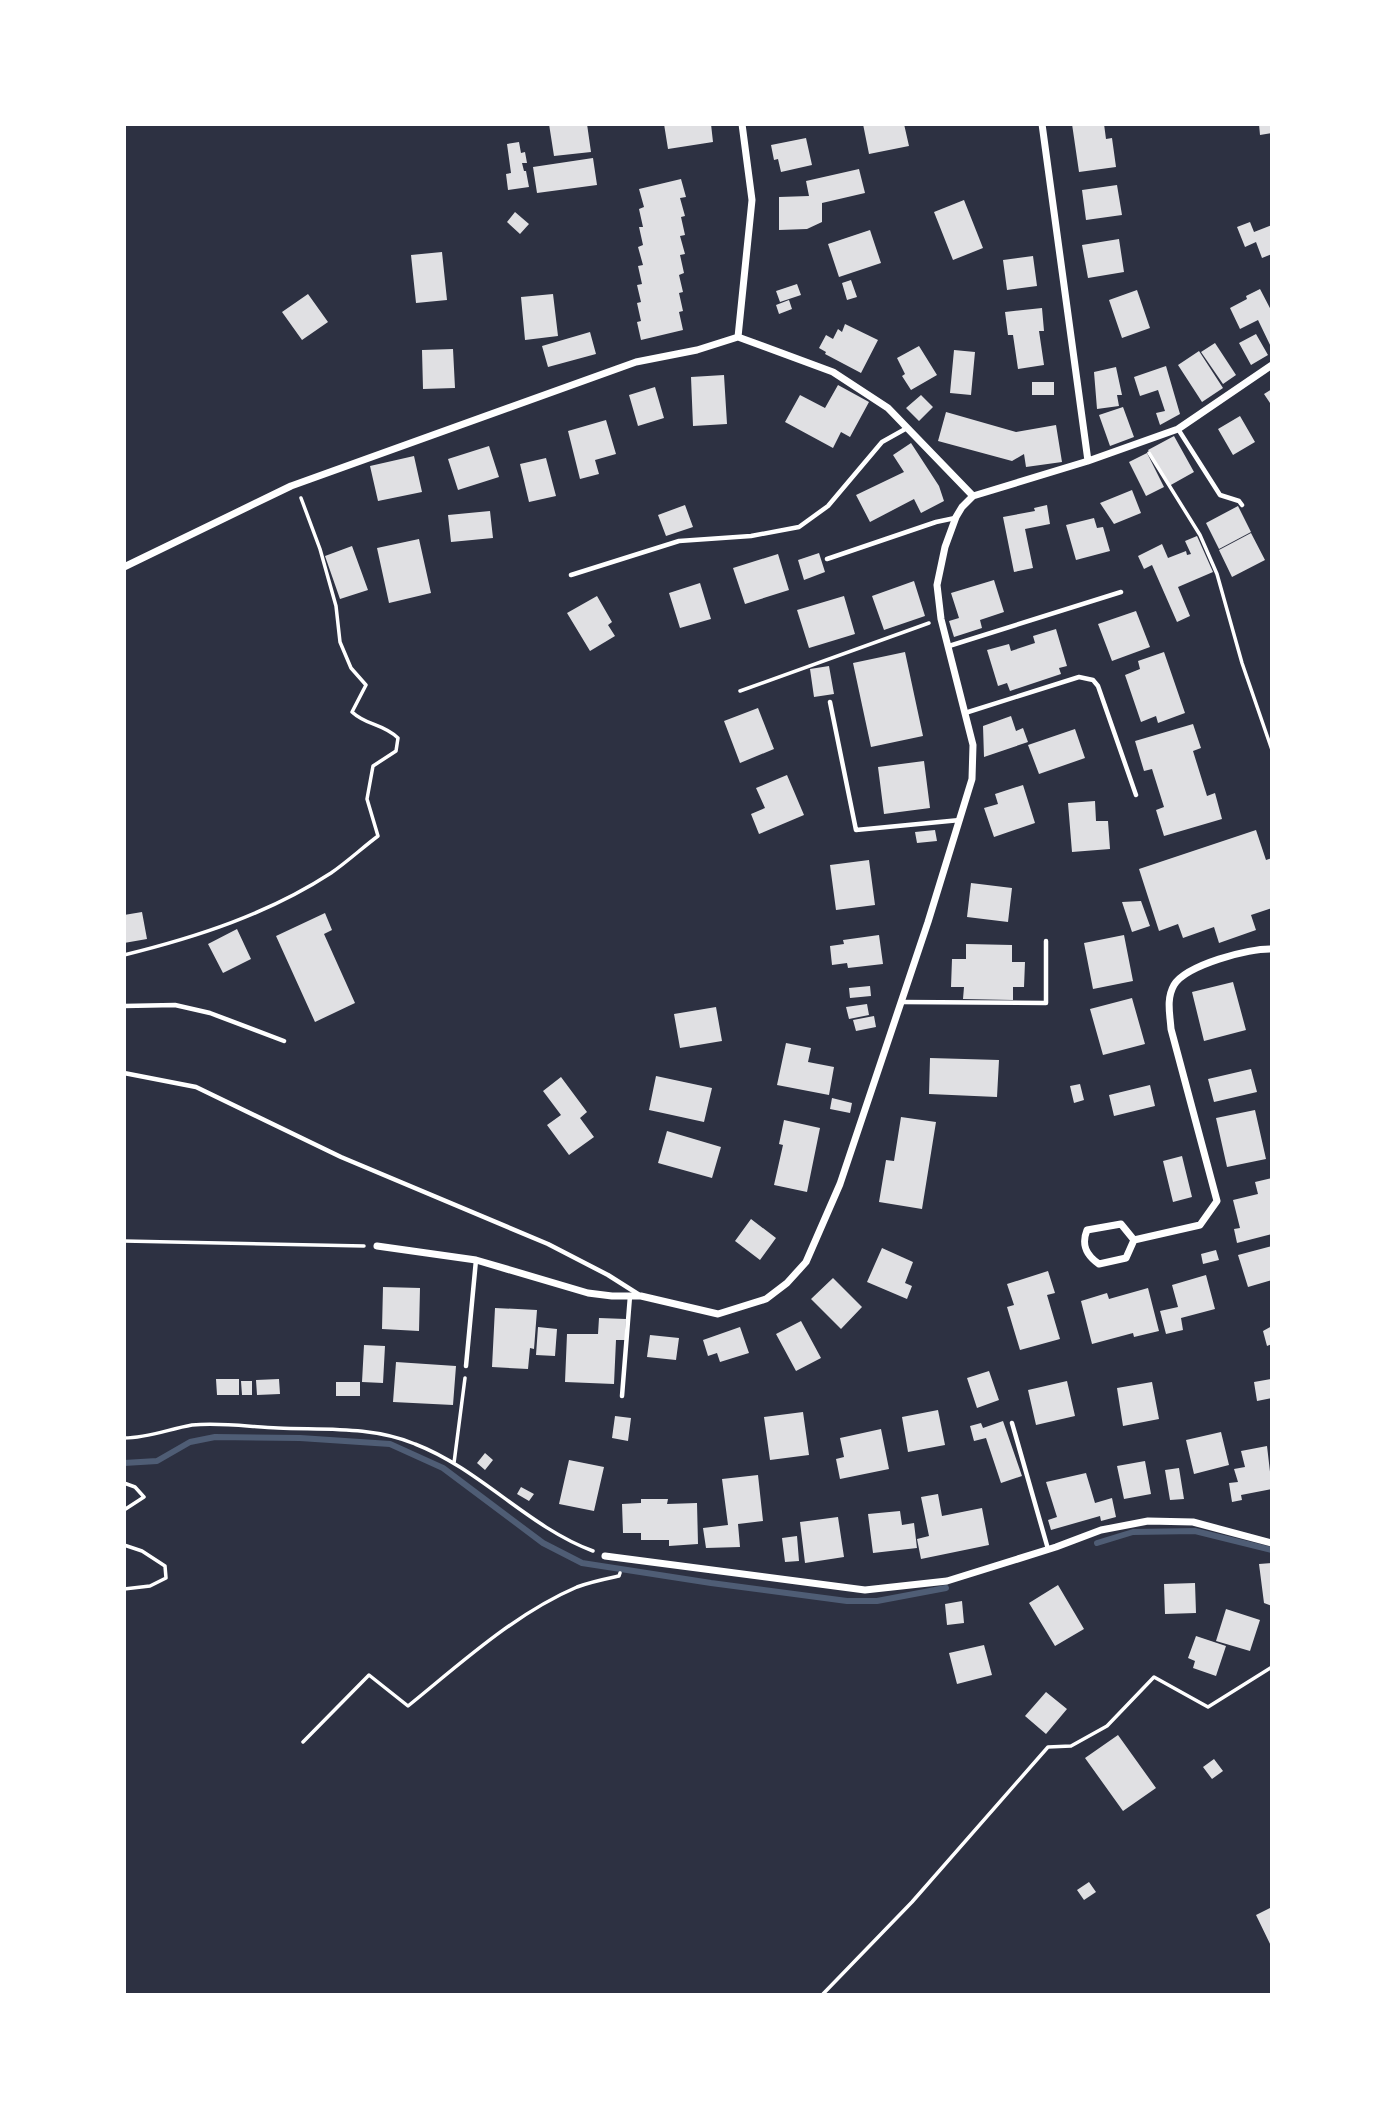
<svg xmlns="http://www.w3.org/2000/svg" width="1396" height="2119" font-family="'Fira Sans Condensed',sans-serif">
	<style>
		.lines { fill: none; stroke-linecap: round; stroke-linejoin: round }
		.stream { stroke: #4f5d75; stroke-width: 6 }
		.building { fill: #e0e0e3 }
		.path { stroke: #fff; stroke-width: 3.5 }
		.service { stroke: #fff; stroke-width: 4.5 }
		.minor { stroke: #fff; stroke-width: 7 }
	</style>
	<rect width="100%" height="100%" fill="#2d3142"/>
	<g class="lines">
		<path class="stream" d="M124 1463 157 1461 190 1442 215 1437 300 1438 390 1444 443 1468 543 1543 582 1563 711 1583 847 1601H877L946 1588
			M1097 1543 1133 1532 1195 1531 1272 1550"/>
	</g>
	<path class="building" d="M549 124H587L591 152 554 156Z
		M664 124H711L713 142 668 149Z
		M863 124H904L909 146 869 154Z
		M1072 124H1104L1106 139 1112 138 1116 167 1079 172Z
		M1259 124H1272V133L1260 135Z
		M806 138 812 165 781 172 778 159 774 160 771 145Z
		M519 142 521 153 525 152 527 163H522L524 171H526L529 187 508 190 506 174 511 173 507 144Z
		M593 158 597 185 537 193 533 167Z
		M859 169 865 193 822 203V222L807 229 779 230V197L809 196 806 181Z
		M681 179 686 197 680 198 685 216 681 217 685 235 680 236 685 254 680 255 684 273 679 275 683 292 679 293 683 311 679 312 683 330 641 340 637 322 641 321 637 303 641 302 637 285 642 284 638 266 643 265 638 247 643 245 639 227H643L639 209 644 207 639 189Z
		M1117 185 1122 215 1086 220 1082 190Z
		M964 200 983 248 953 260 934 212Z
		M515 212 529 224 520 234 507 222Z
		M1250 222 1254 232 1272 225V254L1262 258 1256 242 1245 247 1237 227Z
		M870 230 881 263 839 277 828 244Z
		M1119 239 1124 272 1088 278 1082 245Z
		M442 252 447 300 416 303 411 255Z
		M1033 256 1037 286 1007 290 1003 260Z
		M851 280 857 297 847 300 842 283Z
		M797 284 801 295 780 302 776 291Z
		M1260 289 1272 312V349L1258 320 1240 329 1230 308 1247 299 1246 296Z
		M1137 290 1150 328 1122 338 1109 300Z
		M308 294 328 322 302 340 282 312Z
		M553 294 558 336 525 340 521 297Z
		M789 300 792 309 779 314 776 305Z
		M1042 308 1044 331H1039L1044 365 1018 369 1013 335H1008L1005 312Z
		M845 324 878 340 861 373 825 354 826 352 819 348 826 335 833 339 838 329 842 332Z
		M590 332 596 354 548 367 542 346Z
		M1256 334 1268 355 1251 365 1239 343Z
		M1215 343 1236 375 1223 384 1201 352Z
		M919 346 937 375 911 390 902 376 905 374 897 358Z
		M453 349 455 388 423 389 422 350Z
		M954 350 975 352 971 395 950 393Z
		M1199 351 1223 388 1202 402 1178 365Z
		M1166 366 1180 414 1160 425 1156 413 1165 411 1158 390 1140 396 1134 377Z
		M1116 367 1122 395H1117L1119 406 1097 409 1094 372Z
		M724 375 727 424 693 426 691 377Z
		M1032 382H1054V395H1032Z
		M838 385 869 402 850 437 841 432 833 448 785 422 800 395 825 408Z
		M655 387 664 418 638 426 629 395Z
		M1272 389V406L1264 394Z
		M921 395 933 407 919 421 906 408Z
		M1123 407 1134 437 1110 446 1099 415Z
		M946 412 1016 432 1056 425 1062 462 1026 467 1024 454 1012 461 938 441Z
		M1240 416 1255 442 1233 455 1218 429Z
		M606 420 616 454 595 460 599 474 580 479 568 431Z
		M1174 436 1194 472 1169 486 1148 450Z
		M911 443 939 486 944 501 921 513 914 499 870 522 856 495 904 472 893 455Z
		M489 446 499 477 458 490 448 459Z
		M1147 453 1164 487 1146 496 1129 462Z
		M414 456 422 492 378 501 370 466Z
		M546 458 556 496 529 502 520 464Z
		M1132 490 1141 513 1114 524 1100 503Z
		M685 505 693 527 666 536 658 515Z
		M1047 505 1050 524 1025 529 1033 568 1014 572 1003 517 1035 511 1034 508Z
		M1238 506 1251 532 1219 549 1206 523Z
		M490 511 493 538 451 542 448 515Z
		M1094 518 1097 528 1103 527 1110 551 1076 560 1066 525Z
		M1251 533 1265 560 1232 577 1219 550Z
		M1197 536 1213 572 1178 587 1190 616 1177 622 1152 565 1144 569 1138 556 1162 544 1168 558 1186 551 1187 555 1191 554 1185 541Z
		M419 539 431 593 389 603 377 548Z
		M352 546 368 590 340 599 325 556Z
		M819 553 825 572 804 580 798 560Z
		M778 554 789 590 745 604 733 568Z
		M994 580 1004 612 980 620 982 628 954 637 949 621 959 618 951 593Z
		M914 581 925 616 884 630 872 596Z
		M700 583 711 619 680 628 669 593Z
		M597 596 612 622 608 625 615 636 590 651 567 613Z
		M844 596 855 634 809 648 797 610Z
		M1136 611 1150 647 1112 661 1098 624Z
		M1056 629 1067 666 1059 668 1061 674 1010 691 1007 683 998 686 987 650 1009 644 1011 651 1035 643 1033 636Z
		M905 652 923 736 871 747 853 663Z
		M1164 652 1185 713 1158 723 1156 716 1141 722 1125 675 1140 669 1138 661Z
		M829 666 834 694 814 697 810 669Z
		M758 708 774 749 740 763 724 721Z
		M1011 716 1016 731 1023 728 1028 742 984 757 983 726Z
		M1193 724 1201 748 1193 751 1207 796 1215 793 1222 819 1164 836 1156 810 1164 807 1152 769 1144 771 1135 741Z
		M1075 729 1085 758 1039 774 1028 745Z
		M924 761 930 808 884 814 878 767Z
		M787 775 804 815 759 834 751 814 765 808 756 788Z
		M1023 785 1035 823 994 837 984 808 998 804 995 794Z
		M1095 801 1096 821H1108L1110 849 1072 852 1068 803Z
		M935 830 937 841 917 843 915 832Z
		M1256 830 1266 860 1272 858V908L1251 915 1256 930 1219 943 1214 927 1183 938 1178 924 1159 931 1139 869Z
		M869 860 875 905 836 910 830 865Z
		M971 883 1012 888 1008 922 967 917Z
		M1141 901 1150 926 1132 932 1122 902Z
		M142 912 147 939 124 943V915Z
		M325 913 332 930 324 934 355 1003 315 1022 276 936Z
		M237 929 251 959 223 973 208 944Z
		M879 935 883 964 848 968 847 963 832 965 830 946 844 944 843 940Z
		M1124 935 1133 981 1093 989 1084 943Z
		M966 944 1012 945V962H1025L1024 987H1013V1000L963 999 964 987H951L952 959H966Z
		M1233 982 1246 1030 1204 1041 1192 992Z
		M870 986 871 996 850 998 849 988Z
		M1132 998 1145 1044 1103 1055 1090 1009Z
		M867 1004 869 1015 849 1019 846 1007Z
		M716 1007 722 1041 680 1048 674 1014Z
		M874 1016 876 1027 856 1031 853 1020Z
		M786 1043 811 1048 808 1062 834 1067 829 1095 777 1085Z
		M930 1058 999 1060 997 1097 929 1094Z
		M1251 1069 1257 1092 1214 1102 1208 1079Z
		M656 1076 712 1088 704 1122 649 1110Z
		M561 1077 587 1112 580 1118 594 1137 569 1155 547 1125 561 1115 543 1091Z
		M1080 1084 1084 1100 1074 1103 1070 1086Z
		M1150 1085 1155 1106 1114 1116 1109 1095Z
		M832 1098 852 1103 850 1113 830 1109Z
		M1255 1110 1266 1159 1227 1167 1216 1118Z
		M901 1117 936 1122 922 1209 879 1202 886 1160 894 1161Z
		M784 1120 820 1128 807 1192 774 1185 783 1145 779 1144Z
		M667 1131 721 1147 712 1178 658 1163Z
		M1182 1156 1192 1197 1173 1202 1163 1161Z
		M1272 1178V1234L1237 1243 1234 1229 1240 1228 1233 1200 1258 1194 1255 1182Z
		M751 1219 776 1238 760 1260 735 1241Z
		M1272 1246V1280L1248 1287 1238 1255Z
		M882 1248 913 1262 905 1283 912 1286 907 1299 867 1282Z
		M1216 1250 1219 1260 1203 1264 1201 1254Z
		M1048 1271 1055 1293 1047 1295 1060 1339 1020 1350 1007 1307 1014 1305 1007 1284Z
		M1206 1275 1215 1309 1181 1318 1183 1330 1166 1334 1160 1311 1178 1307 1172 1285Z
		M833 1278 862 1307 841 1329 811 1299Z
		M383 1287 420 1288 419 1331 382 1329Z
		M1148 1288 1159 1331 1134 1337 1133 1333 1092 1344 1081 1301 1107 1293 1109 1299Z
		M495 1308 537 1310 534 1349 530 1348 528 1369 492 1367Z
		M599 1318 626 1319 625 1340H616L614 1384 565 1382 567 1334H598Z
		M801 1321 821 1358 796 1371 776 1334Z
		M1272 1326V1344L1267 1346 1263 1331Z
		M538 1327 557 1329 555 1356 536 1355Z
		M740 1327 749 1353 720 1362 717 1353 708 1356 703 1340Z
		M650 1335 679 1338 676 1360 647 1357Z
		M364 1345 385 1346 383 1383 362 1382Z
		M396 1362 456 1366 453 1405 393 1402Z
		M989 1371 999 1400 977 1408 967 1378Z
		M216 1379H239V1395H217Z
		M279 1379 280 1394 257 1395 256 1380Z
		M1271 1379 1272 1398 1257 1401 1254 1382Z
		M241 1381H252V1395H242Z
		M1067 1381 1075 1416 1036 1425 1028 1390Z
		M336 1382H360V1396H336Z
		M1152 1382 1159 1419 1123 1426 1117 1388Z
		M938 1410 945 1445 908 1452 902 1417Z
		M803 1412 809 1455 770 1460 764 1417Z
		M615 1416 631 1418 628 1441 612 1438Z
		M1003 1421 1022 1476 1001 1483 986 1438 974 1441 970 1426 981 1423 983 1428Z
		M881 1429 889 1469 840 1479 836 1459 844 1457 840 1438Z
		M1221 1432 1229 1465 1194 1474 1186 1440Z
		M1267 1446 1272 1489 1241 1495 1242 1500 1232 1502 1229 1483 1238 1482 1234 1469 1245 1467 1241 1451Z
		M485 1453 493 1460 485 1470 477 1463Z
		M569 1460 604 1467 594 1511 559 1504Z
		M1145 1461 1151 1494 1124 1499 1117 1466Z
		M1179 1468 1184 1499 1170 1500 1165 1470Z
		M1086 1473 1095 1503 1112 1498 1116 1517 1101 1521 1100 1516 1051 1530 1048 1520 1057 1517 1046 1482Z
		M758 1475 763 1521 738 1524 740 1547 706 1548 703 1528 728 1525 722 1479Z
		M521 1487 534 1494 529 1501 517 1494Z
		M938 1494 942 1516 982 1508 989 1545 921 1559 917 1539 929 1536 921 1497Z
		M641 1499H668L667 1504 697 1503 698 1544 669 1546V1540H641V1533H623L622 1504 641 1503Z
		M900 1511 902 1525 914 1523 917 1548 873 1553 868 1514Z
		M838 1517 844 1557 805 1563 800 1522Z
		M797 1536 799 1561 785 1562 782 1538Z
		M1272 1563V1606L1264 1603 1259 1564Z
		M1195 1583 1196 1613 1165 1614 1164 1584Z
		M1058 1585 1084 1629 1055 1646 1029 1603Z
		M962 1601 964 1623 947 1625 945 1604Z
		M1226 1609 1260 1620 1250 1651 1216 1641Z
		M1196 1636 1226 1646 1216 1676 1193 1668 1195 1661 1188 1658Z
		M984 1645 992 1675 957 1684 949 1653Z
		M1046 1692 1067 1709 1046 1734 1025 1716Z
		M1118 1735 1156 1788 1123 1811 1085 1758Z
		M1214 1759 1223 1771 1212 1779 1203 1767Z
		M1089 1882 1096 1892 1084 1900 1077 1890Z
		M1272 1907V1948L1256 1915Z"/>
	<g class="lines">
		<path class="path" d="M1149 453 1200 535 1217 574 1242 663 1272 750
			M740 691 929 623
			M124 955C197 937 268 914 331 873 347 862 362 848 378 836L367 799 373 766 396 751 398 738C382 723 367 726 352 712L366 685 351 668 340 642 336 606 320 549 301 498
			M124 1241 364 1246
			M124 1438C148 1438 169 1429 192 1425 221 1422 250 1427 278 1428 324 1430 372 1426 415 1444 480 1469 528 1527 593 1551
			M454 1463 465 1378
			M124 1483 135 1487 144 1497 124 1510
			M124 1545 142 1551 165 1566 166 1578 150 1586 124 1589
			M303 1742 369 1675 408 1706C460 1664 514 1614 577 1587 590 1582 605 1579 619 1576L620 1573
			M822 1995 912 1902 1048 1747 1071 1746 1107 1726 1154 1677 1208 1707 1272 1667"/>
		<path class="service" d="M1178 429 1220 495 1239 501 1242 505
			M827 559 936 522 955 518
			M571 575 679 541 751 536 799 527 828 506 882 442 907 428
			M949 646 1121 592
			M830 702 856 830 960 820
			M965 713 1079 677 1093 680 1098 686 1136 795
			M901 1002 1046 1003V941
			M124 1006 175 1005 210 1013 284 1041
			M124 1073 196 1087 341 1157 548 1244 608 1275 638 1294
			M466 1366 476 1260
			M622 1396 630 1296
			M1012 1423 1048 1549"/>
		<path class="minor" d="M1042 124 1088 461
			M738 337 833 372 888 408 973 496
			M738 337 752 200 742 124
			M124 567 291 486 636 362 697 350 738 337
			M1121 1224 1134 1240 1126 1258 1099 1264C1086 1255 1081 1245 1087 1230Z
			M1134 1240 1200 1225 1217 1201 1171 1029C1170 1014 1166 999 1174 985 1186 965 1249 948 1272 949
			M377 1246 476 1260 588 1293 612 1296H641L718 1314 766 1299 787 1283 806 1262 840 1184 928 922 972 779 973 745 941 619 937 585 945 547 956 517 962 507 973 496 1088 461 1178 429 1272 365
			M605 1556 865 1590 947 1581 1056 1547 1101 1530 1148 1521 1193 1522 1272 1543"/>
	</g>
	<rect width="1396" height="2119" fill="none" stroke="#ffffff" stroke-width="252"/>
</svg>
